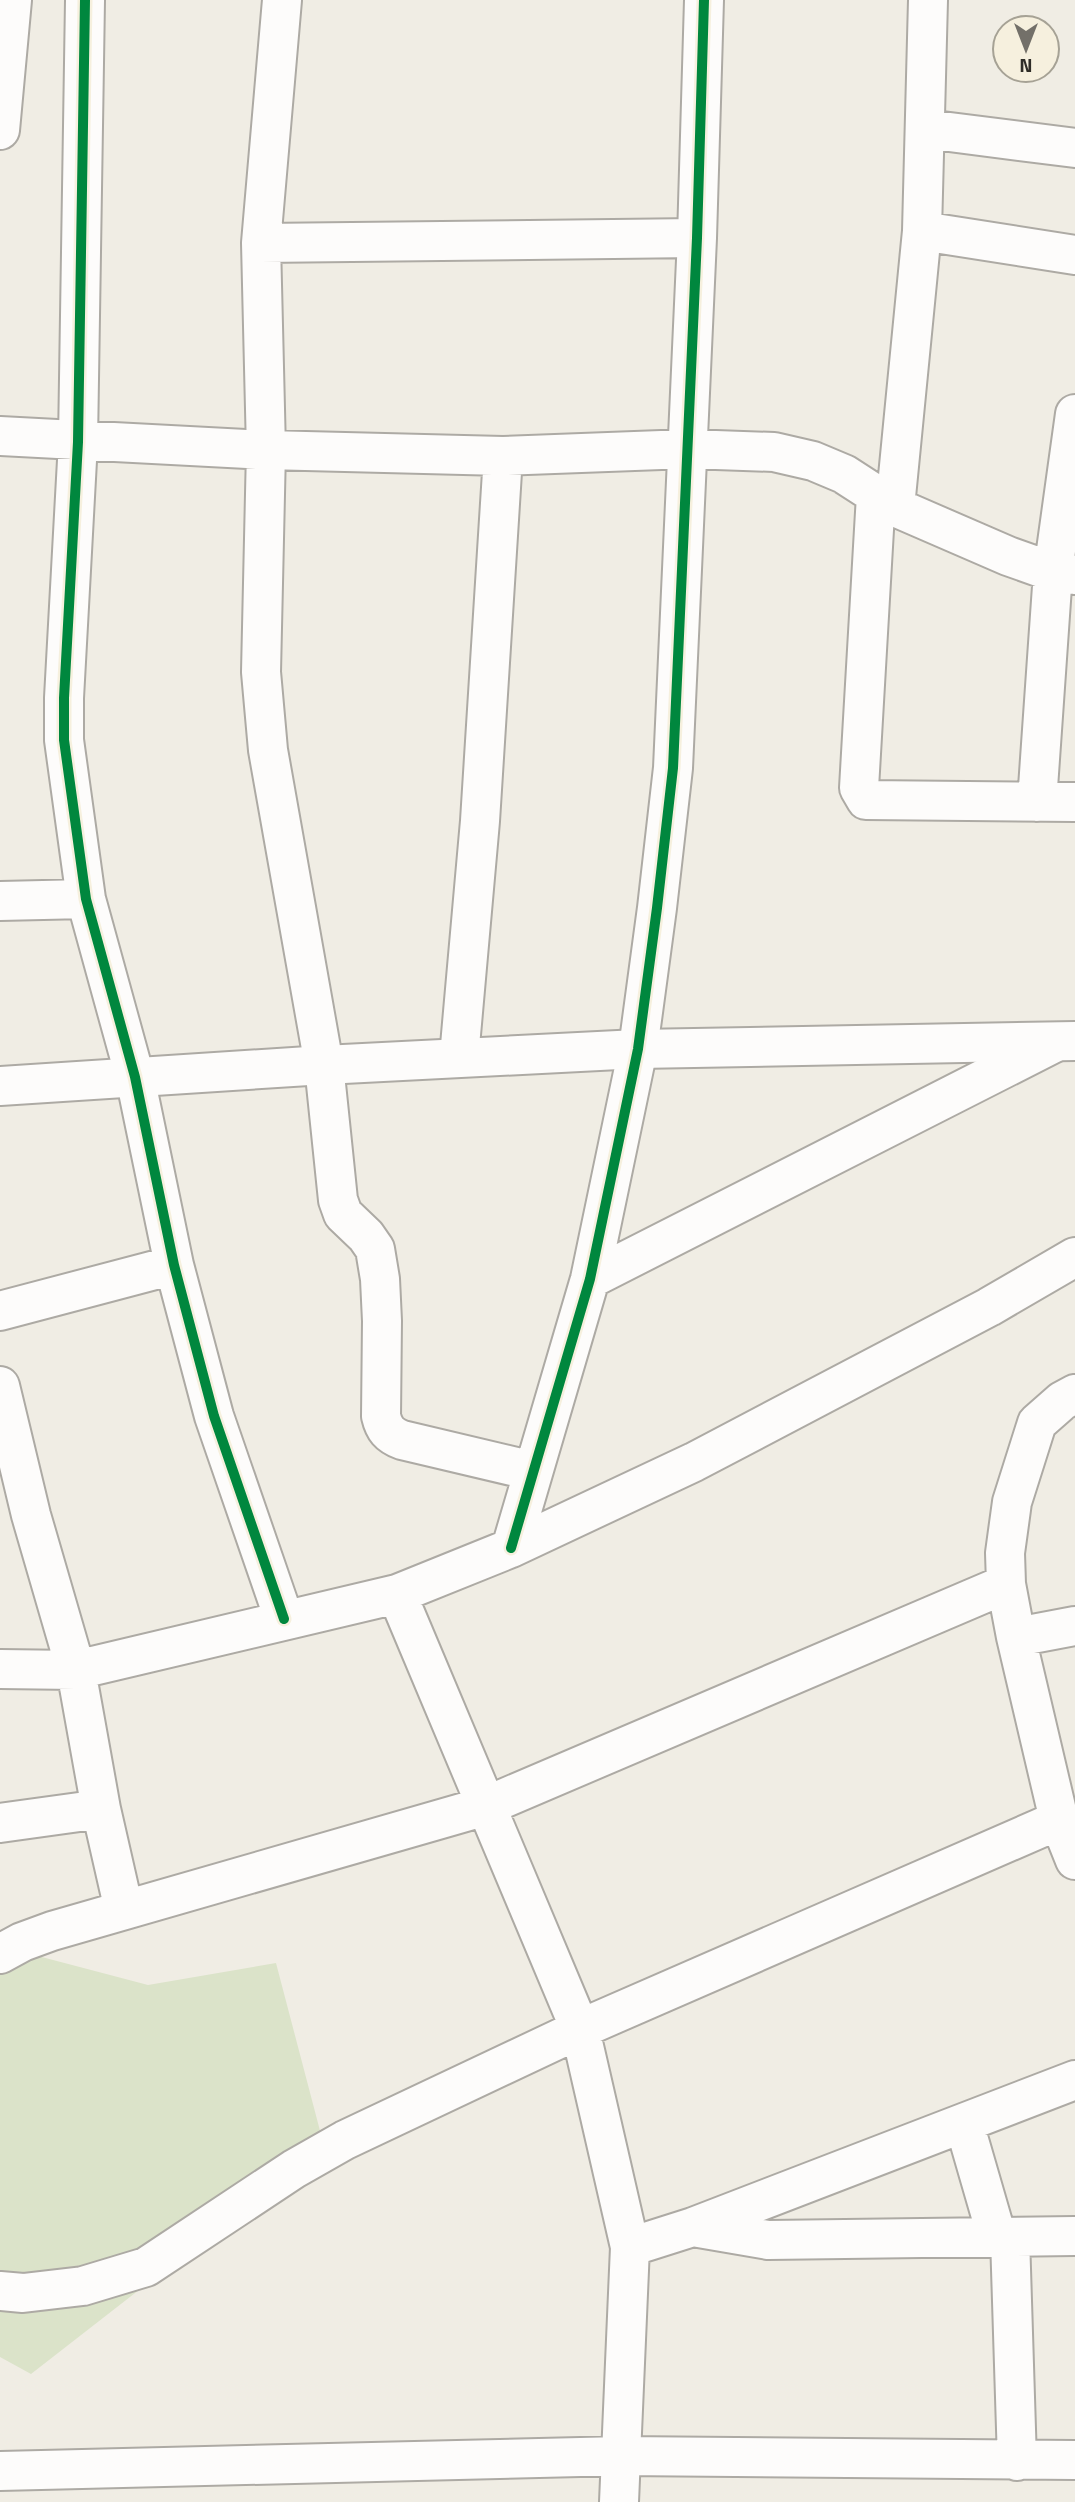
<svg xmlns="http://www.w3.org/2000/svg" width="1075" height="2502" font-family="'Titillium Web',sans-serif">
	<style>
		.green { fill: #dbe3c9 }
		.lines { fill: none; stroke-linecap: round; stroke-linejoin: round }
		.minor-casing { stroke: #adaaa4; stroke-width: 42 }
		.tertiary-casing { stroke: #adaaa4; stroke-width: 42 }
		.minor { stroke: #fdfcfb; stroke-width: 38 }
		.tertiary { stroke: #fdfcfb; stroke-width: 38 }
		.cycleway-casing { stroke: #f6f0de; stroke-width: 15 }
		.cycleway { stroke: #00873e; stroke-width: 10 }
	</style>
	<rect width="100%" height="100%" fill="#f0ede4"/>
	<path class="green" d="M0 1946 148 1985 276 1963 324 2146 31 2374 0 2357Z"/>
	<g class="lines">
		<g class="minor-casing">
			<path id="minor" d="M85 0 78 442 64 698V740L86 899 135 1077 174 1265 214 1416 284 1619
				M282 0 261 243 266 450 261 672 268 750 324 1065 338 1200 343 1214 366 1236 375 1249 380 1279 382 1321 381 1416C384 1429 389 1435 402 1440L533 1471
				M926 129 1075 148
				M0 130 12 0
				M922 231 1075 255
				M261 243 697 238
				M0 436 266 450 503 456 688 449 774 452 813 461 844 474 895 507 1008 556 1053 572 1075 575
				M876 495 859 788 866 800 1075 802
				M895 507 922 231 928 0
				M1037 802 1053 572 1075 414
				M0 901 86 899
				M459 1057 480 821 503 456
				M590 1279 1054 1043
				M0 1311 174 1265
				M0 1386 31 1515 76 1670 0 1669
				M1075 1394 1062 1401 1037 1423 1012 1502 1005 1553 1006 1584 1016 1637 1059 1820 1075 1860
				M511 1548 590 1279 638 1049 657 908 673 768 697 238 704 0
				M397 1594 580 2029 630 2247 619 2502
				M1016 1637 1075 1626
				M101 1809 124 1910
				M0 1823 101 1809 76 1670 397 1594 511 1548 694 1462 989 1307 1075 1257
				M0 1954 22 1942 52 1931 486 1806 1006 1584
				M964 2123 997 2237
				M693 2227 768 2240 1075 2236
				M1010 2237 1017 2461
				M630 2247 693 2227 1075 2080
				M0 2291 23 2293 83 2286 146 2267 294 2169 345 2140 580 2029 1059 1820
				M0 2471 622 2456 1075 2460"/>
		</g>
		<g class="tertiary-casing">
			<path id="tertiary" d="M0 1086 324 1065 638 1049 1075 1041"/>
		</g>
		<use href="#minor" class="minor"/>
		<use href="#tertiary" class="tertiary"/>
		<g class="cycleway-casing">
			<path id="cycleway" d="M85 0 78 442 64 698V740L86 899 135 1077 174 1265 214 1416 284 1619
				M511 1548 590 1279 638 1049 657 908 673 768 697 238 704 0"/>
		</g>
		<use href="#cycleway" class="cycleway"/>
	</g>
	<g transform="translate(1026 49) rotate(180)"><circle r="33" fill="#f6f0de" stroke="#a6a295" stroke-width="2"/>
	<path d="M0-5L12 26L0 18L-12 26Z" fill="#737069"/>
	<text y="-10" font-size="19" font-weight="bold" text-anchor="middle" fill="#2f2d27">N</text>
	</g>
</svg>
